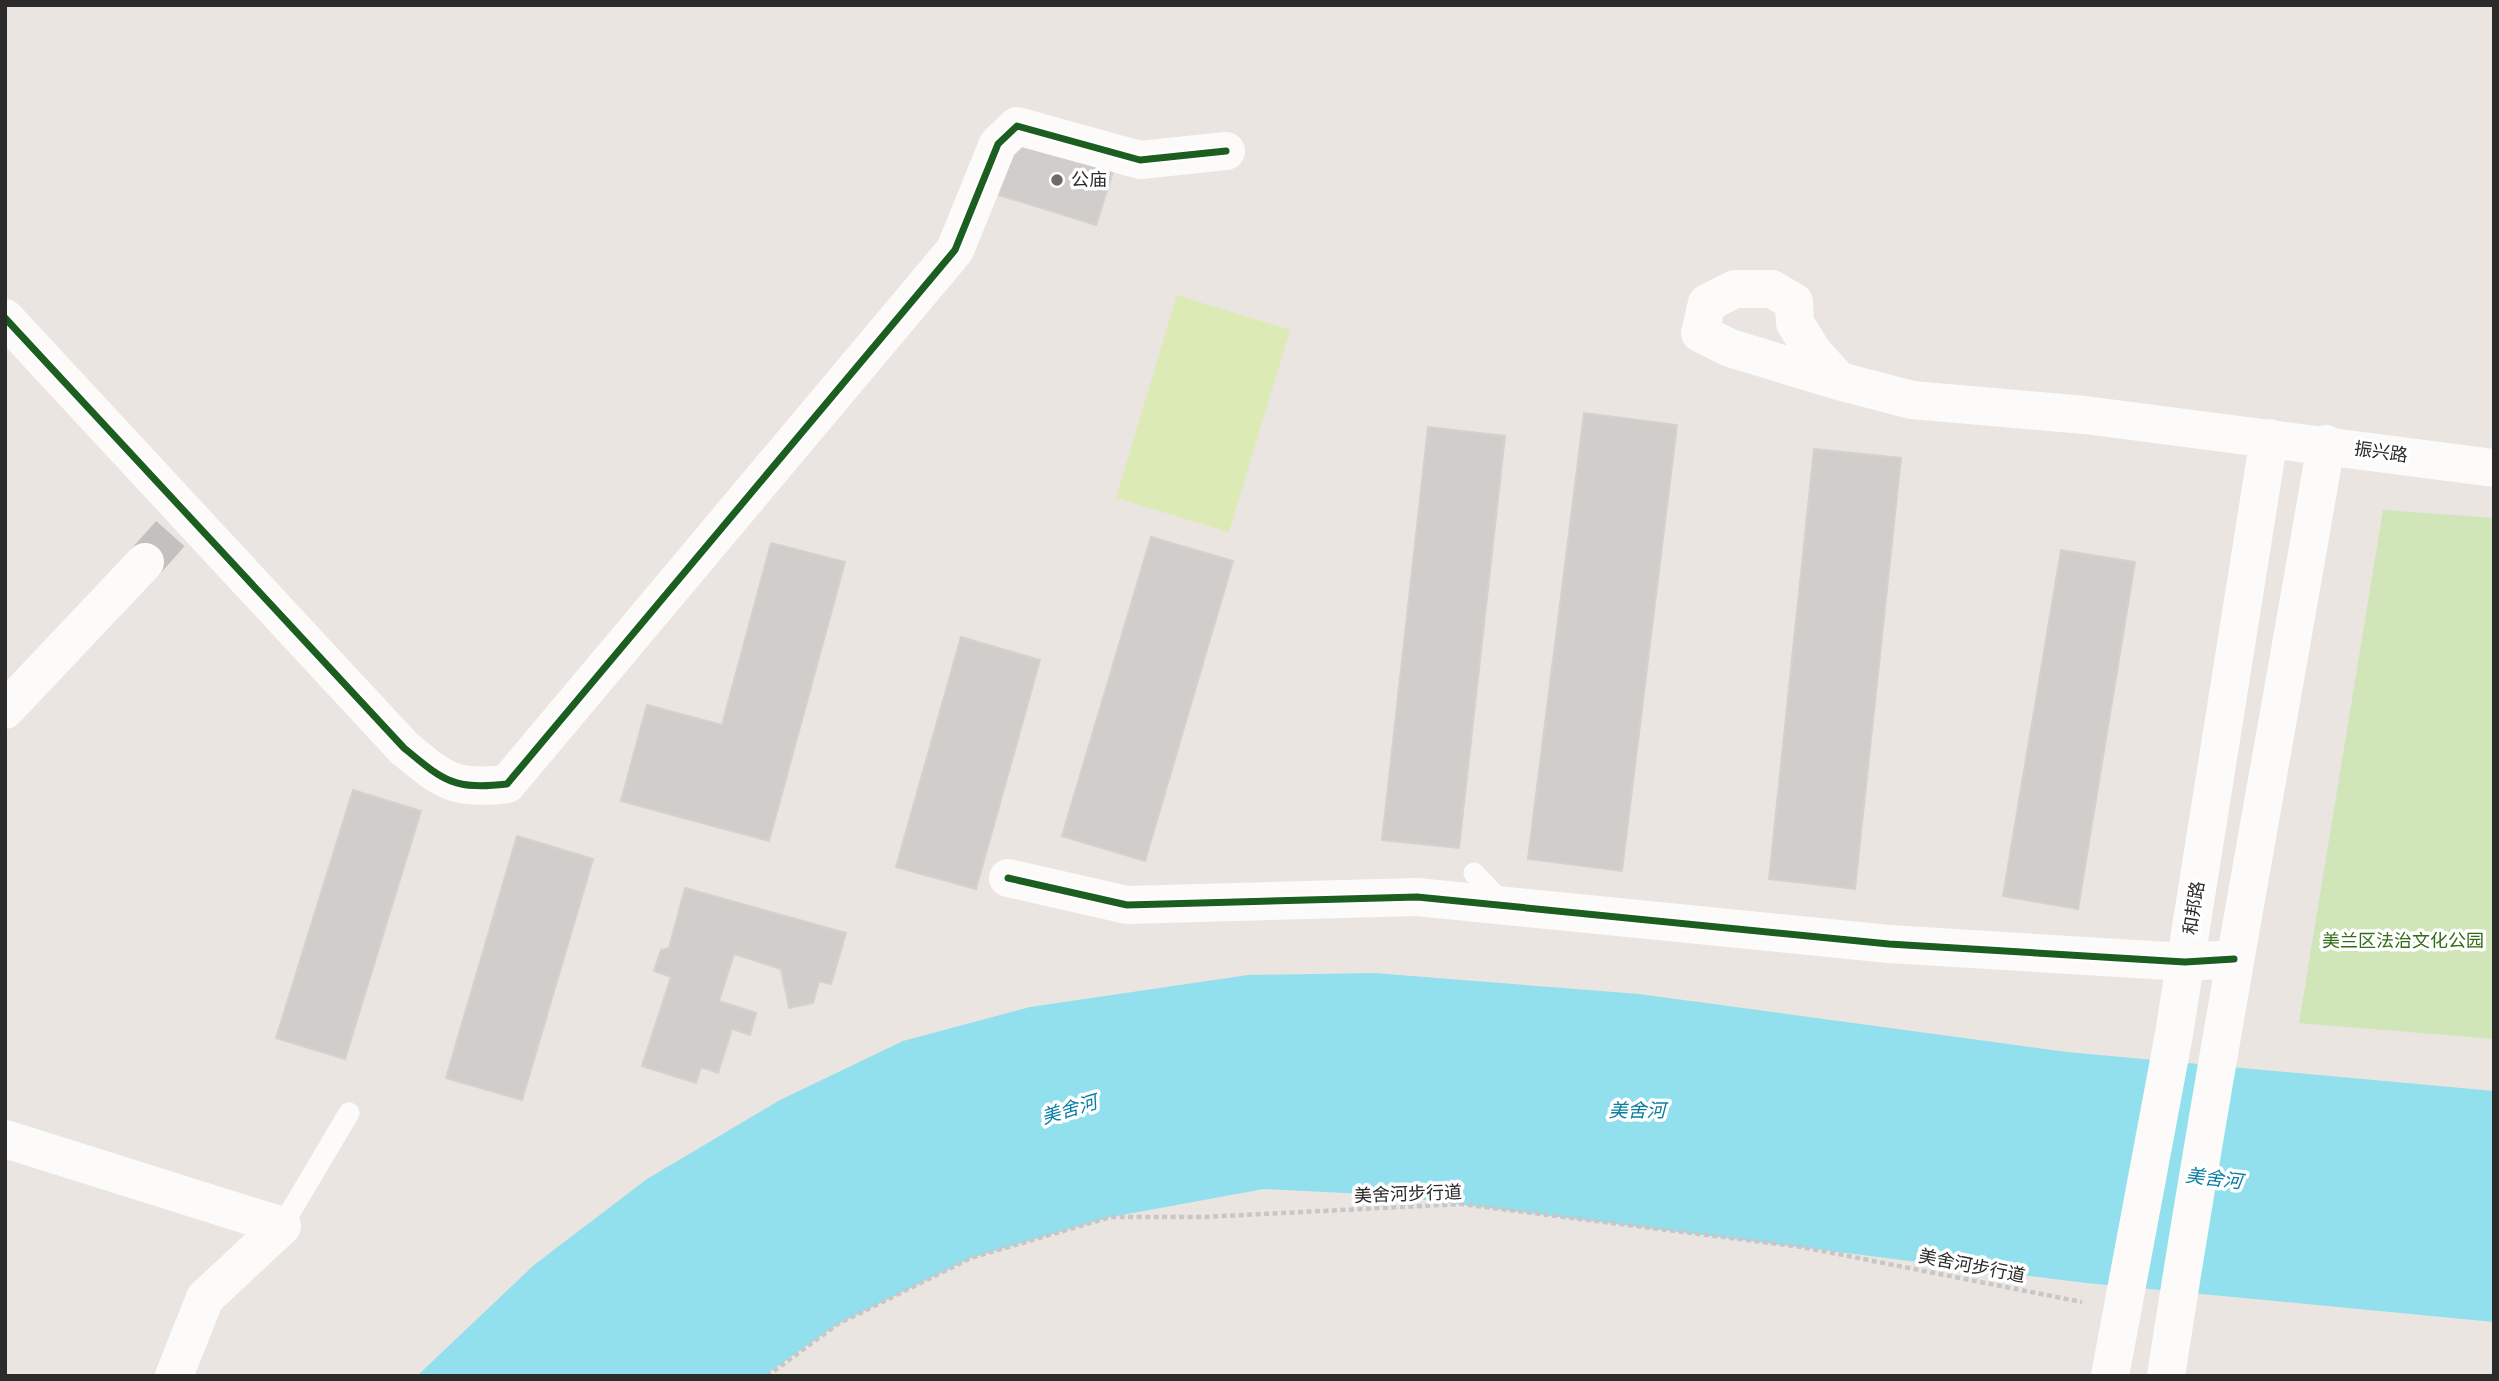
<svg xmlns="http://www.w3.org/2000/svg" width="2499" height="1381" font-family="'Fira Sans','Noto Sans SC',sans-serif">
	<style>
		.green { fill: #d0e6b8 }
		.pitch { fill: #dceab6 }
		.water { fill: #92e0ee }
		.building { fill: #d1cdca; stroke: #d5d1cd; stroke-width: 2 }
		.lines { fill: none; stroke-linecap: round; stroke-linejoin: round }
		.street-tunnel { stroke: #c4c0bd; stroke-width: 38; stroke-dasharray: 38 19; stroke-linecap: butt }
		.path { stroke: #c8c7c7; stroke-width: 4.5; stroke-dasharray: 5 3.5; stroke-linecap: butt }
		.lane { stroke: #fcfbfa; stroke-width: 21 }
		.street { stroke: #fcfbfa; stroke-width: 38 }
		.secondary { stroke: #fcfbfa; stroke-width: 38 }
		.cycleway-casing { stroke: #fff; stroke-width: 11 }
		.cycleway { stroke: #1b5e20; stroke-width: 7 }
		.poi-dot { fill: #6e6c6b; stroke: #fff; stroke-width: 2.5 }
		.labels { text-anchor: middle; stroke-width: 7; stroke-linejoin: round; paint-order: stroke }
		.poi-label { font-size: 18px; fill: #2b2b2b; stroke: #fff; text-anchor: start }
		.street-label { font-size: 18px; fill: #2b2b2b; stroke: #fff }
		.park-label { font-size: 18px; fill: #326c17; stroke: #fff }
		.water-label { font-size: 19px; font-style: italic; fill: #087ea3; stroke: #fff }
	</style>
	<rect width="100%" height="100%" fill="#eae5e1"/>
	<path class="green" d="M2383 510 2494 518V1039L2299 1023Z"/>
	<path class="pitch" d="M1177 295 1290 330 1229 532 1116 498Z"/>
	<path class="water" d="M1374 973 1639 994 2067 1052 2494 1091V1322L2086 1283 1384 1195 1264 1189 1111 1217 971 1258 838 1324 764 1376H417L534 1265 647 1179 780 1100 903 1041 1030 1007 1248 975Z"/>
	<path class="building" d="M1018 135 1115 166 1096 225 999 195Z
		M1584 413 1677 425 1622 871 1528 859Z
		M1428 427 1505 436 1459 848 1382 840Z
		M1814 449 1901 458 1855 889 1769 879Z
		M1151 537 1233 561 1145 861 1062 836Z
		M771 543 845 562 769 841 621 801 647 705 722 725Z
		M2061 550 2135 562 2078 909 2003 896Z
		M961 637 1040 660 976 889 896 867Z
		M353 790 421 811 345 1059 276 1038Z
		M517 836 593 859 522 1100 446 1078Z
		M685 888 846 933 831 984 819 981 813 1003 789 1008 781 969 734 954 719 1001 756 1013 750 1035 732 1029 718 1073 701 1067 696 1083 642 1066 671 977 654 971 661 950 669 948Z"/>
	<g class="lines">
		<path class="street-tunnel" d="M145 562 188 514"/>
		<path class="path" d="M767 1376 838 1324 971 1258 1111 1217H1203L1461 1204 1802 1247 2082 1302"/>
		<path class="lane" d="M1474 873 1503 904
			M282 1226 349 1113"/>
		<path class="street" d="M5 318 404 748C444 781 453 790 507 784L955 250 998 144 1017 126 1140 160 1226 151
			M1839 381 1813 352 1795 323 1794 302 1772 289H1735L1707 303 1700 333 1730 348 1839 381 1912 400 2085 415 2494 468
			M5 710 145 562
			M1008 878 1127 905 1417 897 1889 944 2185 962 2234 959
			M5 1139 282 1226 205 1298 174 1376"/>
		<path class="secondary" d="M2110 1376 2174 1034 2269 438
			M2166 1376C2214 1064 2273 755 2326 444"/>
		<g class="cycleway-casing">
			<path id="cycleway" d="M5 318 404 748C444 781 453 790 507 784L955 250 998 144 1017 126 1140 160 1226 151
				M1008 878 1127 905 1417 897 1889 944 2185 962 2234 959"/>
		</g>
		<use href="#cycleway" class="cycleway"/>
	</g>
	<circle class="poi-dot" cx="1057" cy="180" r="7"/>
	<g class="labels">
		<g class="poi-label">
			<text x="1071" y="186">公庙</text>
		</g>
		<g class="street-label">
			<text transform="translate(2381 452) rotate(8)" y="6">振兴路</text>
			<text transform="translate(2194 908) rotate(-81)" y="6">和邦路</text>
			<text transform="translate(1408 1194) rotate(-2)" y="6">美舍河步行道</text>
			<text transform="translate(1972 1266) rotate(11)" y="6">美舍河步行道</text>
		</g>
		<g class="park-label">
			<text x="2403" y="947">美兰区法治文化公园</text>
		</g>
		<g class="water-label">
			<text transform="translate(1069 1109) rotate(-17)" y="7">美舍河</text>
			<text x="1637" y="1117">美舍河</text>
			<text transform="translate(2214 1178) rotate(7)" y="7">美舍河</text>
		</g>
	</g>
	<rect width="2499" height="1381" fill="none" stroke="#2b2b2b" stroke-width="14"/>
</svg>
